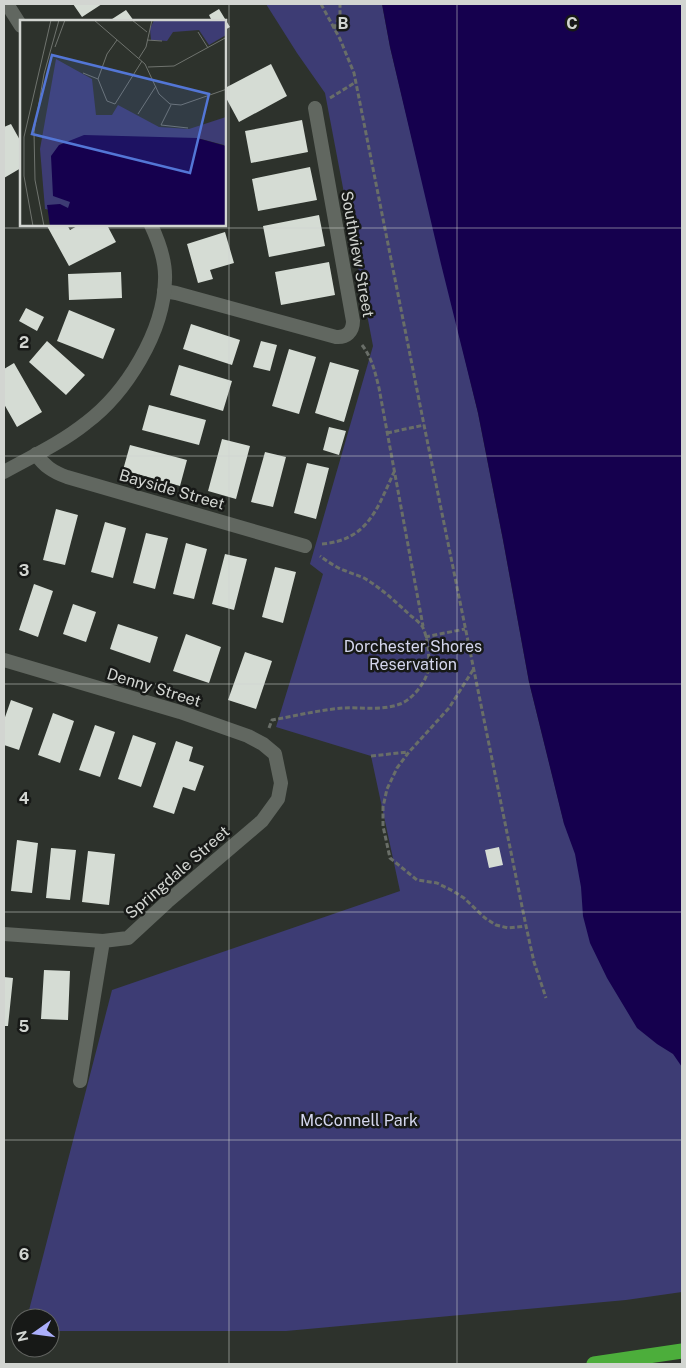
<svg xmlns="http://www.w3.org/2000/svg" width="686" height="1368" font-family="'Public Sans',sans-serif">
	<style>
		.green { fill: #3d3c74 }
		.water { fill: #15004e }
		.building { fill: #d5dcd4 }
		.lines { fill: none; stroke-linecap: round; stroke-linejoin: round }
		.path { stroke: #696e68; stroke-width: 3; stroke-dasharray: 5 2.5; stroke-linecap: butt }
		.minor { stroke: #616760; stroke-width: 14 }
		.tertiary { stroke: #616760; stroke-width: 14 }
		.motorway { stroke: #4cae3b; stroke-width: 15 }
		.grid { fill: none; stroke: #d2d5d1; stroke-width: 1; stroke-opacity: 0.55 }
		.labels { text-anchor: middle; stroke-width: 5; stroke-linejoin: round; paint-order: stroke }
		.street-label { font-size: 16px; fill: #d2d5d1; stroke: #171917 }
		.park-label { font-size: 16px; fill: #d4d6ed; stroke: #171917 }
		.inset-road { fill: none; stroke: #6f736e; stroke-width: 1 }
		.view { fill: #5376d6; fill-opacity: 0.15; stroke: #5376d6; stroke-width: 2.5 }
		.inset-edge { fill: none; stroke: #d2d5d1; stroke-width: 2.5 }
		.grid-label { font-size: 16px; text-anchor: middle; font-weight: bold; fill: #d2d5d1; stroke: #171917; stroke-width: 5; stroke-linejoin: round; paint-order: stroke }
	</style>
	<rect width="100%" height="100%" fill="#2d322c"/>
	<path class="green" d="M266 4H382L390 47 478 413 503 540 529 682 564 823 682 761V1292L626 1300 286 1331H50V1318H27L112 990 400 891 371 756 276 727 323 574 310 564 373 346 325 93 297 53Z"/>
	<path class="water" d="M382 4H682V1067L673 1054 657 1044 637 1028 607 978 590 943 583 916 581 887 575 854 564 824 529 682 503 540 478 413 441 264 390 47Z"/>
	<path class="building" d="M73 4H102L82 17Z
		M219 9 230 27 225 30V21H212L209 15Z
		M126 10 134 21H109Z
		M271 64 287 96 239 122 225 96V88Z
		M302 120 308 152 251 163 245 131Z
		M11 124 21 142V168L4 178V127Z
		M310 167 317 200 258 211 252 179Z
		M319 215 325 246 269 257 263 226Z
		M49 225H67L70 230 79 225H107L116 242 69 266 47 226Z
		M225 232 234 263 210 270 213 279 198 283 187 244Z
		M329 262 335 295 281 305 275 272Z
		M121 272 122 298 69 300 68 274Z
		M26 308 44 317 37 331 19 321Z
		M69 310 115 329 103 359 57 341Z
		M191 324 240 340 232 365 183 349Z
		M47 341 85 375 66 395 29 362Z
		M261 341 277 345 270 371 253 367Z
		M289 349 316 357 299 414 272 406Z
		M330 362 359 370 344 422 315 413Z
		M14 363 42 412 17 427 4 404V369Z
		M179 365 232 381 223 411 170 395Z
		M149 405 206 420 199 445 142 430Z
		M329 427 346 431 339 455 323 450Z
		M222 439 250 446 236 499 208 491Z
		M130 445 187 460 180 486 123 470Z
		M265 452 286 457 273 507 251 502Z
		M307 463 329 468 316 519 294 513Z
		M56 509 78 515 65 565 43 560Z
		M105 522 126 528 113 578 91 572Z
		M146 533 168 538 155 589 133 583Z
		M186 543 207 549 194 599 173 594Z
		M225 554 247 559 234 610 212 604Z
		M275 567 296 572 283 623 262 617Z
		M34 584 53 591 38 637 19 630Z
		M73 604 96 612 86 642 63 634Z
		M118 624 158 637 150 663 110 649Z
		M186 634 221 647 209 683 173 671Z
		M245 652 272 661 256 709 228 700Z
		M11 700 33 708 19 750 4 745V720Z
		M53 713 74 721 60 763 38 755Z
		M95 725 115 732 100 777 79 770Z
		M133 735 156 743 141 787 118 779Z
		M176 741 193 747 189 761 204 766 195 791 183 787 174 814 153 807Z
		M17 840 38 843 32 893 11 891Z
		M499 847 503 865 489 868 485 850Z
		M51 848 76 850 70 900 46 898Z
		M88 851 115 854 109 905 82 902Z
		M44 970 70 971 68 1020 41 1019Z
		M4 977 13 978 8 1026H4Z"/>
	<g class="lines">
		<path class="path" d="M321 4 340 39 354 73 424 425 526 926 534 962 546 998
			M334 29 340 14V4
			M330 98 356 82
			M362 345C372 358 375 372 379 388L423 626
			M387 433 424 425
			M322 544C368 540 377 509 394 472
			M425 637 465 629
			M473 670 449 708 409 752 397 768 387 789 383 807V826L390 858 417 880 437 883 453 891 464 898 485 918 496 925 508 928 526 926
			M269 728 272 720C295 716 319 710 343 708 361 707 382 711 400 704 411 700 423 686 427 674 431 665 428 635 422 626 420 623 415 619 411 616 396 602 381 588 364 578 358 575 352 574 346 571 337 568 328 562 320 556
			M371 756 408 752"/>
		<path class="minor" d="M164 291 176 293 336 337C346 338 353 332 353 321L315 108
			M36 454C44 466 53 472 67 477L305 546
			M4 660 180 712 248 736 263 744 275 754 281 783 278 799 262 821 167 902 128 938 103 941 4 934
			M80 1081 103 941"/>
		<path class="tertiary" d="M7 4 21 26
			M4 472C31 457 61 443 86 423 126 393 164 332 165 280 166 261 159 242 151 225"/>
		<path class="motorway" d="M594 1364 682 1351"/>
	</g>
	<path class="grid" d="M229 4V1364M457 4V1364M4 228H682M4 456H682M4 684H682M4 912H682M4 1140H682"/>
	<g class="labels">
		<g class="street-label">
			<text transform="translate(358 254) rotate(80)" y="6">Southview Street</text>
			<text transform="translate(172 489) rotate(16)" y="6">Bayside Street</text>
			<text transform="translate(154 687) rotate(17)" y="6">Denny Street</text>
			<text transform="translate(177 872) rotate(-41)" y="6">Springdale Street</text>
		</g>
		<g class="park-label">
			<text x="413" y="652">Dorchester Shores<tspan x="413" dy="18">Reservation</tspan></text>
			<text x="359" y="1126">McConnell Park</text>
		</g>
	</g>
	<g transform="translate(20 20)">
		<rect width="206" height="206" fill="#2d322c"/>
		<path d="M134 0H206V15L189 25 179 10 153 12 147 21 131 20 130 9ZM36 39 72 59 76 95H92L98 85 139 107 169 109 206 97V132L204 125 181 119 79 116 50 194 25 189 20 129Z" fill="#3d3c74"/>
		<path d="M64 115 177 118 206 126V206H30L27 185 40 184 48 188 50 182 33 176 31 136 39 125Z" fill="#15004e"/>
		<path class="inset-road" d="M74 0 125 44 139 74 150 84 161 85 207 69M112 0 127 12M178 12 188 28M127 20 142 21M35 27 45 0M119 38 126 27 132 0M128 47 154 46 207 17M63 53 78 59M78 59 87 81 95 84 122 41M78 59 87 34 97 20M151 85 141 105 168 108M118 94 136 66M13 206 4 156V117L31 0M24 206 15 160 14 112 24 54 39 0"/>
		<path class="view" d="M32 35 189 74 170 153 12 114Z"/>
		<rect width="206" height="206" class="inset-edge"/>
	</g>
	<g class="grid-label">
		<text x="343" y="29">B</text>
		<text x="572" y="29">C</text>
		<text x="24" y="348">2</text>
		<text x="24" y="576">3</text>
		<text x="24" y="804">4</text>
		<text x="24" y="1032">5</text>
		<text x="24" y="1260">6</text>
	</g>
	<rect width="686" height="1368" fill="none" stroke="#d2d5d1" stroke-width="10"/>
	<g transform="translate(35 1333) rotate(256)"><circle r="24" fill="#171917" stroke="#626461"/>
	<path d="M0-4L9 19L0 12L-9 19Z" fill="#abaffb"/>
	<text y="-8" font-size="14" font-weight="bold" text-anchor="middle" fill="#d2d5d1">N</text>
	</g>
</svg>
